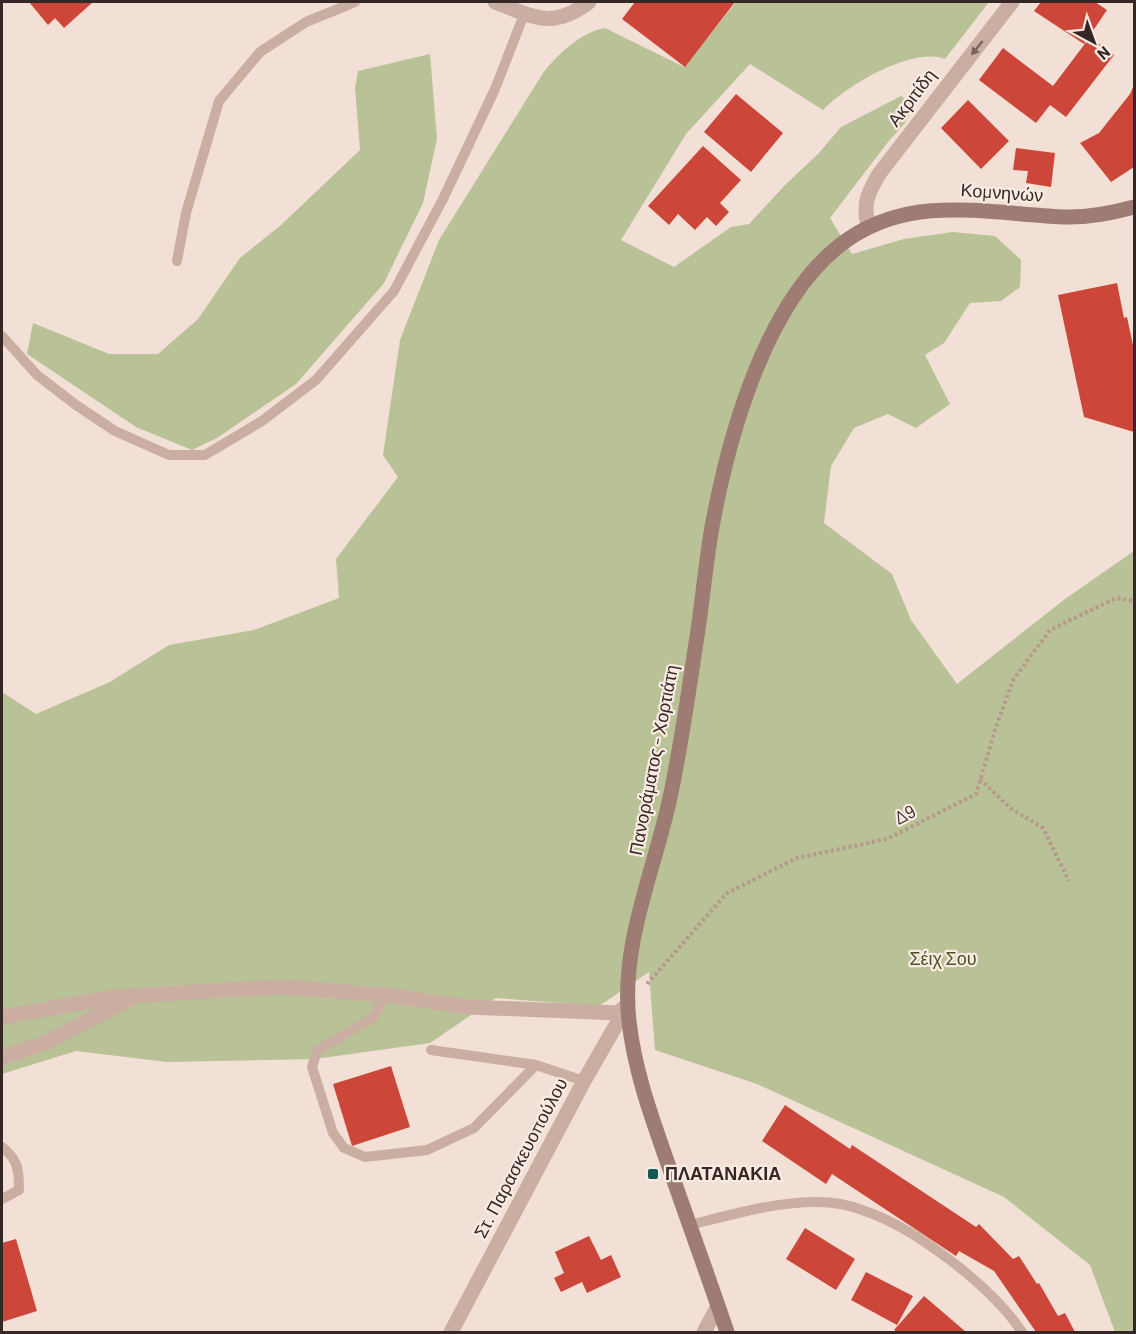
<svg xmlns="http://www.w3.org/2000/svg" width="1136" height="1334" font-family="Barlow,sans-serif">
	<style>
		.green { fill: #b9c196 }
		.building { fill: #cc4739 }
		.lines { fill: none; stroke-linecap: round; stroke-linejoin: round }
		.path { stroke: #b6988c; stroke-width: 4; stroke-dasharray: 3 3; stroke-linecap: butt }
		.service { stroke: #caaea2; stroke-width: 10 }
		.minor { stroke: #caaea2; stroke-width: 15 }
		.secondary { stroke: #9e7c73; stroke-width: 15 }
		.oneway { fill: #78645d }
		.poi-dot { fill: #195752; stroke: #faebe2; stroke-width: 2 }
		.labels { text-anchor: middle; stroke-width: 4.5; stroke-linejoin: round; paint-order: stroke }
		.street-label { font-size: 18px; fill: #342725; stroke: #faebe2 }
		.park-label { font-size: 18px; fill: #4a5327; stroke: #faebe2 }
		.poi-label { font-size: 18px; font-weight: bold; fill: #342725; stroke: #faebe2; text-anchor: start }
	</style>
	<rect width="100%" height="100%" fill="#f2e0d6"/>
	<path class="green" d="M736 2H989L945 59C913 46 845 86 823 110L750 64 686 134 621 240 674 267 731 227 749 224 785 185 818 154 841 127 901 96 914 105 905 123 888 142 830 218 852 254 904 239 953 232 995 236 1021 260 1020 287 1001 301 970 303 944 343 925 355 950 404 916 428 888 414 854 428 831 466 824 523 892 574 911 620 957 684 1065 599 1134 551V1332H1115L1090 1265 1004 1197 757 1084 655 1050 649 972 599 1006 496 998 430 1043 315 1059 167 1062 76 1051 2 1074V692L36 714 110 682 169 645 254 630 339 598 336 559 398 477 383 455 400 340 439 240 543 73C558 54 581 32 605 28L684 67Z
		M430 54 437 139 423 203 384 283 296 384 217 438 192 450 136 427 27 354 33 323 109 354H158L198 319 240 258 281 225 360 150 355 88 358 71Z"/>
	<path class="building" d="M29 2H93L64 28 55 18 48 25Z
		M635 2H735L685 67 622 19Z
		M1041 2H1095L1107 10 1084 44 1034 11Z
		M1090 37 1114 55 1066 117 1050 105 1036 123 979 80 1003 48 1053 86Z
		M1134 85V167L1111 182 1080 143 1099 133 1130 94Z
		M736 94 783 133 751 172 704 132Z
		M968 100 1009 141 981 169 941 128Z
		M703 146 741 180 720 203 729 212 716 226 707 217 695 230 678 214 669 225 648 206Z
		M1016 148 1055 153 1051 187 1026 183 1028 171 1013 170Z
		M1117 283 1124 318 1127 317 1134 350V432L1084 417 1058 295Z
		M391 1066 410 1127 352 1146 333 1084Z
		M785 1105 850 1149 852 1145 976 1227 979 1224 1013 1259 1019 1256 1037 1284 1039 1283 1058 1316 1065 1313 1075 1332H1036L994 1271 959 1251 956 1256 832 1174 826 1184 762 1141Z
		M805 1228 855 1259 836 1290 786 1259Z
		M589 1236 601 1260 611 1255 621 1277 587 1293 582 1282 561 1292 554 1278 564 1273 555 1252Z
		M16 1239 37 1311 2 1322V1243Z
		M866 1272 913 1296 897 1325 851 1300Z
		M924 1296 966 1332H897L894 1330Z"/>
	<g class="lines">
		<path class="path" d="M980 779 1010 808 1043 828 1069 881
			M647 984 727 893 797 858 887 839 976 794 995 730 1013 680 1050 630 1116 598 1134 601"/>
		<path class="service" d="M177 261 186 213 219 101 260 52 306 22 355 2
			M2 336 37 375 76 405 115 431 169 455H205L262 421 316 380 394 291 443 199 495 89 525 12
			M385 995 374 1017 317 1051 312 1067 333 1133 344 1148 365 1157 427 1150 474 1128 536 1065
			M431 1050 536 1065 584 1081
			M2 1147C18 1160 19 1169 19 1190L2 1199
			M690 1225C730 1215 774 1202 816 1202 832 1202 850 1205 865 1211 917 1229 992 1287 1022 1332"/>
		<path class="minor" d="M495 2C534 17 552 30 589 2
			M868 227C863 203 867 195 879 174L1012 2
			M2 1017 115 997 282 987 385 995 468 1007 618 1013 628 1004
			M2 1058 45 1043 130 999
			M451 1332 584 1081 627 1006
			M704 1332 718 1306"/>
		<path class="secondary" d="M727 1332C710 1282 692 1232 674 1181 656 1129 635 1076 629 1021 620 943 656 867 671 793 681 745 688 697 695 649 702 608 705 567 712 527 729 434 768 292 850 238 916 194 990 214 1063 217 1087 218 1112 213 1134 207"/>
	</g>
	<defs><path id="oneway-solid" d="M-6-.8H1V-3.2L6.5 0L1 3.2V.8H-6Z" transform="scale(1.5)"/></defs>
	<use class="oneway" href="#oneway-solid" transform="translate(977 48) rotate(129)"/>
	<rect class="poi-dot" x="647" y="1168" width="12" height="12" rx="3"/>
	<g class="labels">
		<g class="street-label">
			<text transform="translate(912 98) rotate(-53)" y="6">Ακριτίδη</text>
			<text transform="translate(1002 193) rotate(4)" y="6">Κομνηνών</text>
			<text transform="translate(654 760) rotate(-79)" y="6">Πανοράματος - Χορτιάτη</text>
			<text transform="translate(905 815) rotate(-27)" y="6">Δ9</text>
			<text transform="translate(521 1158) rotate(-62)" y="6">Στ. Παρασκευοπούλου</text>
		</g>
		<g class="park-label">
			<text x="943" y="965">Σέιχ Σου</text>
		</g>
		<g class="poi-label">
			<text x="665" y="1180">ΠΛΑΤΑΝΑΚΙΑ</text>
		</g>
	</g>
	<rect width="1136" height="1334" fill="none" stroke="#342725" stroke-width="6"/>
	<g transform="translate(1094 42) rotate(139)" stroke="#faebe2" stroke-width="4.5" paint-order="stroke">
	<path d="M0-4.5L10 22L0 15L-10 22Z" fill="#342725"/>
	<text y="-9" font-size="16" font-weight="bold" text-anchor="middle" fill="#342725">N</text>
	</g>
</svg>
